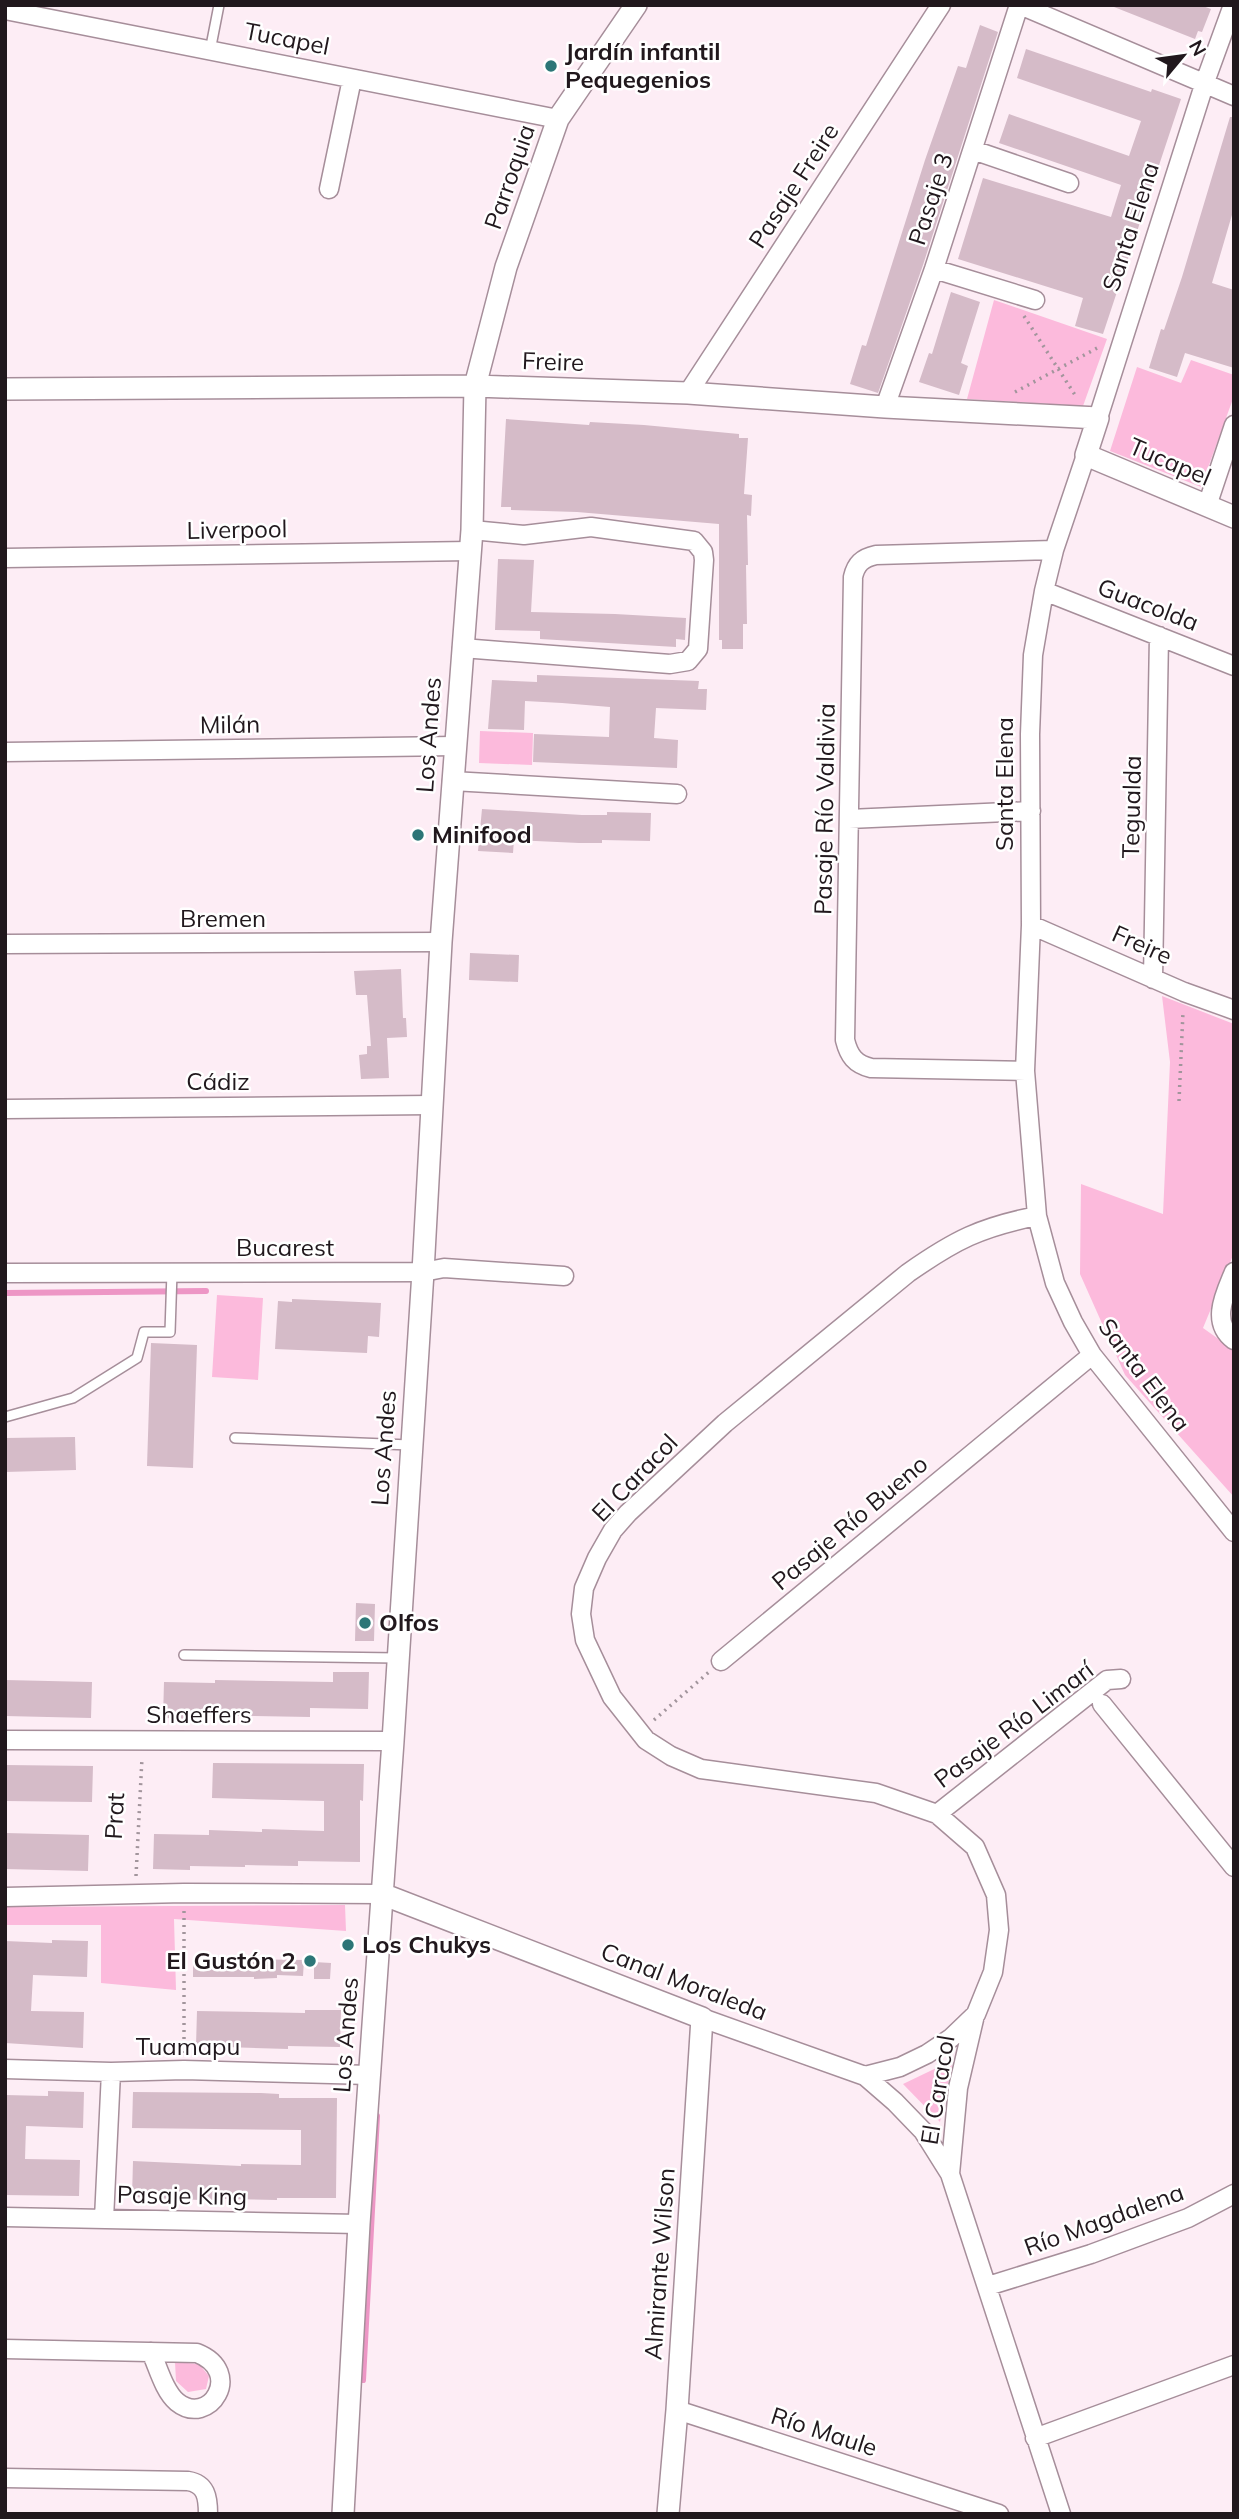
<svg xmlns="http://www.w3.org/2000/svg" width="1239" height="2519" font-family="Mulish,sans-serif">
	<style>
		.green { fill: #fcbadc }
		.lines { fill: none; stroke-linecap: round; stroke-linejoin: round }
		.stream { stroke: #ed96c5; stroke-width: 6 }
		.building { fill: #d5bbc8 }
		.service-casing { stroke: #a68e9a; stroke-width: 12 }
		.minor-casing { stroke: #a68e9a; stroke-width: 21 }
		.tertiary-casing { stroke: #a68e9a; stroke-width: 24 }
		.path { stroke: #a2959c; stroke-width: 3.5; stroke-dasharray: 2 5; stroke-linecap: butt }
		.service { stroke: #fff; stroke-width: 9 }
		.minor { stroke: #fff; stroke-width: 18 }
		.tertiary { stroke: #fff; stroke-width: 21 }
		.poi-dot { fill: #2c7677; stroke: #fff; stroke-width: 2.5 }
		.labels { text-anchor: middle; stroke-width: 5; stroke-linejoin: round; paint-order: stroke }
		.street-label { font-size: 24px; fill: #21181d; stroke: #fff }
		.poi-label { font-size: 24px; font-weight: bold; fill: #21181d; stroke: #fff; text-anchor: start }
	</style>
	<rect width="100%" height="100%" fill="#fdedf5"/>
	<path class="green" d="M994 300 1107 339 1083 406 967 399Z
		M1191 360 1234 375V396L1201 487 1110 451 1137 367 1181 383Z
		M480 731 533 733 532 765 479 763Z
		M1162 996 1234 1024V1253L1203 1328 1234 1350V1497L1125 1375 1080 1274 1081 1184 1163 1214 1170 1062Z
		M217 1295 263 1298 258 1380 212 1377Z
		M345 1905 346 1931 174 1919 176 1990 101 1983V1925H5V1907Z
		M953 2060 940 2122 903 2084Z
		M175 2362 199 2364 209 2376 206 2389 188 2392 176 2381Z"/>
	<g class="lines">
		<path class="stream" d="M5 1293 206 1291
			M363 2380 377 2116"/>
	</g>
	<path class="building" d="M1109 5H1200L1211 9 1202 32 1198 31 1195 39Z
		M980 25 998 32 923 265 878 393 850 384 862 345 866 346 925 160 958 66 966 68Z
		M1026 49 1151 92 1152 89 1181 99 1103 334 1075 326 1083 298 958 259 983 178 1111 217 1121 185 999 143 1009 114 1129 156 1141 121 1017 78Z
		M1230 117H1234V208L1212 283 1234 290V368L1185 353 1177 377 1149 368 1161 329 1164 330 1182 277Z
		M951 292 980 302 961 363 968 366 959 395 919 382 929 353 932 354Z
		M506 419 589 425 590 422 644 425 739 434V438H748L744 494 752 495 751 516 747 515 748 565H746L747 624H743V649H722V640H719V524L577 512 511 510V507H501Z
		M498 559 534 560 531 612 615 614 686 618 685 640 676 639V647L540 639V631L495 630Z
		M537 675 699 681 698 689H707L706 710 656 708 654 738 678 740 677 768 533 762 534 734 609 737 610 707 562 703 525 701 524 730 488 729 492 680 537 682Z
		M482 809 582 815H607V812L651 813 650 841 602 840V843H579L514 840 513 853 478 851Z
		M470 953 519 955 518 982 469 980Z
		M401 969 403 1018H406L407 1037 387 1038 389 1078 361 1079 359 1055 367 1054V1046H371L367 995H356L354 971Z
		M292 1299 381 1303 379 1337 368 1336 367 1353 275 1349 278 1301 292 1302Z
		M151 1343 197 1345 193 1468 147 1466Z
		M75 1437 76 1470 5 1472V1438Z
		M356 1603 375 1604 374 1641H355Z
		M333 1672H369L368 1709 310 1708V1717L199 1715V1719L163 1718 164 1682 215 1683V1680L333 1682Z
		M5 1680 92 1682 91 1718 5 1716Z
		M213 1763 364 1764 363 1801 360 1800V1862L298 1861V1866L245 1865V1867L190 1866V1870L153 1869 154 1834 209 1835V1830L262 1832V1829L324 1831V1801L212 1798Z
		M5 1765 93 1766 92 1802 5 1801Z
		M5 1833 89 1835 88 1871 5 1869Z
		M52 1940 88 1941 87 1977 33 1975 31 2011 84 2012 83 2048 5 2043V1941L52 1943Z
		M245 1956V1959L304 1960 303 1976 277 1975V1978L254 1979V1977H193V1957Z
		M314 1962 331 1963 330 1979H314Z
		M305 2010H341L340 2047 288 2046V2049L196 2046 197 2011 305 2013Z
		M48 2091 84 2092 83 2128 26 2126 25 2159 80 2160 79 2196 5 2195V2095L48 2096Z
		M133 2092 261 2093 279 2094V2098H337L336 2198H277V2200L223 2199V2201L132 2197 133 2161 241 2166V2164L301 2165V2130L132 2128Z"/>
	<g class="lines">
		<g class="service-casing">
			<path id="service" d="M210 51 219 5
				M5 1417 73 1398 137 1358 144 1332H170L172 1272
				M235 1438 410 1445
				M184 1655 397 1658"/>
		</g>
		<g class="minor-casing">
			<path id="minor" d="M1020 5 1234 96
				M5 10 558 119
				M973 150 1069 183
				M329 189 352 79
				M934 269 1035 300
				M688 393 941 5
				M885 407 934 269 1019 5
				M1098 418 1205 82 1233 5
				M1086 455 1054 550 1044 591 1033 655 1030 734 1031 925 1025 1071 1037 1216 1055 1283 1073 1322 1092 1355 1234 1532
				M1207 506 1234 425
				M5 558 470 551
				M1044 591 1234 666
				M462 648 670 664 688 661 698 649 704 560 703 552 694 541 591 527 524 535 472 530
				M5 752 455 746
				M452 781 677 794
				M849 819 1031 811
				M1031 925 1184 992 1234 1010
				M5 944 441 942
				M1153 979 1159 636
				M1025 1071 871 1068C855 1064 849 1056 845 1040L853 577C856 564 862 558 876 555L1054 550
				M5 1109 431 1105
				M1234 1272C1225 1294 1210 1322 1234 1340
				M5 1273 423 1272 444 1268 564 1276
				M721 1661 1092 1355
				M1102 1704 1234 1867
				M5 1740 393 1741
				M937 1814 1107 1680 1121 1679
				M5 1897 184 1893 382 1894
				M702 2018 865 2076 895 2102 923 2131 950 2174 1061 2514
				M5 2069 111 2072 184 2070 370 2075
				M865 2076 900 2067 927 2054 951 2038 976 2014 993 1972 999 1930 996 1895 975 1847 937 1814 876 1793 701 1769 671 1756 646 1740 612 1697 585 1640 581 1614 584 1588 597 1558 613 1530 628 1513 725 1423 908 1273C955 1240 981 1227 1037 1216
				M950 2174 958 2088 975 2015
				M5 2217 359 2224
				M104 2219 111 2072
				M988 2286 1091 2254 1188 2218 1234 2194
				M5 2349 197 2353C245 2372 209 2428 177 2402 164 2391 158 2367 151 2352
				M677 2410 999 2514
				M1035 2438 1234 2365
				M5 2478 188 2481C206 2484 208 2497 208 2514"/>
		</g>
		<g class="tertiary-casing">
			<path id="tertiary" d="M5 389 475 386 688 393 885 407 1098 418 1086 455 1234 517
				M382 1894 702 2018 677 2410 668 2514
				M343 2514 359 2224 393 1741 423 1272 441 942 472 530 475 386 506 267 558 119 636 5"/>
		</g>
		<path class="path" d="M1024 316 1077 398
			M1015 392 1101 346
			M1179 1101 1183 1012
			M654 1720 709 1672
			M136 1876 142 1758
			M184 1911V2054"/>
		<use href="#service" class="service"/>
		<use href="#minor" class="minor"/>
		<use href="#tertiary" class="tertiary"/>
	</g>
	<g class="poi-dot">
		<circle cx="551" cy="66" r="7"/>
		<circle cx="418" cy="835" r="7"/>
		<circle cx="365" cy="1623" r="7"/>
		<circle cx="348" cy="1945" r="7"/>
		<circle cx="310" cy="1961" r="7"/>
	</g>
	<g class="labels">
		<g class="street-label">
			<text transform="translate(287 39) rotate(11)" y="8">Tucapel</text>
			<text transform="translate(510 177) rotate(-71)" y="8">Parroquia</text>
			<text transform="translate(794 186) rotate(-57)" y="8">Pasaje Freire</text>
			<text transform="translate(931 199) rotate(-72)" y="8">Pasaje 3</text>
			<text transform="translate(1131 227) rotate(-72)" y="8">Santa Elena</text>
			<text transform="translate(553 362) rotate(2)" y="8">Freire</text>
			<text transform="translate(1170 462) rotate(23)" y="8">Tucapel</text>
			<text transform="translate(237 530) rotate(-1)" y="8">Liverpool</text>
			<text transform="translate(1148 605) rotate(21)" y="8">Guacolda</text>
			<text transform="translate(230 725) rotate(-1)" y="8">Milán</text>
			<text transform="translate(429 735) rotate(-86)" y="8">Los Andes</text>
			<text transform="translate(1005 784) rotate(-90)" y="8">Santa Elena</text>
			<text transform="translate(1132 807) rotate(-89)" y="8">Tegualda</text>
			<text transform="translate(825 809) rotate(-89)" y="8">Pasaje Río Valdivia</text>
			<text x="223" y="927">Bremen</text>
			<text transform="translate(1142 945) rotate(24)" y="8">Freire</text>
			<text x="218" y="1090">Cádiz</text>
			<text x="285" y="1256">Bucarest</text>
			<text transform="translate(1144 1375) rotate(53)" y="8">Santa Elena</text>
			<text transform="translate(384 1448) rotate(-86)" y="8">Los Andes</text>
			<text transform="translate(635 1478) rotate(-46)" y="8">El Caracol</text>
			<text transform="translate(850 1523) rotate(-40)" y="8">Pasaje Río Bueno</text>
			<text x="199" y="1723">Shaeffers</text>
			<text transform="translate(1014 1725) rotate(-37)" y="8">Pasaje Río Limarí</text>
			<text transform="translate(115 1816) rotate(-87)" y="8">Prat</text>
			<text transform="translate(684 1982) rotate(21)" y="8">Canal Moraleda</text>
			<text transform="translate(346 2035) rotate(-86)" y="8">Los Andes</text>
			<text x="188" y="2055">Tuamapu</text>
			<text transform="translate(938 2090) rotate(-81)" y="8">El Caracol</text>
			<text transform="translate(182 2196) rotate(1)" y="8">Pasaje King</text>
			<text transform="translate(1104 2220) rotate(-20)" y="8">Río Magdalena</text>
			<text transform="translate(660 2264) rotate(-86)" y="8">Almirante Wilson</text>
			<text transform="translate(824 2432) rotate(18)" y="8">Río Maule</text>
		</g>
		<g class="poi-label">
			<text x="565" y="60">Jardín infantil<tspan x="565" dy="28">Pequegenios</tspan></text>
			<text x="432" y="843">Minifood</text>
			<text x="379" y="1631">Olfos</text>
			<text x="362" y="1953">Los Chukys</text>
			<text x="296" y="1969" text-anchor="end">El Gustón 2</text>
		</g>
	</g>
	<rect width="1239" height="2519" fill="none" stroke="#21181d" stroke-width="14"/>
	<g transform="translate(1183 56) rotate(61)" stroke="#ffffff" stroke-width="5" paint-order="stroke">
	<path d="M0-5L12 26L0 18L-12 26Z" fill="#21181d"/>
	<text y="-10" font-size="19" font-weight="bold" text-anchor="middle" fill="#21181d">N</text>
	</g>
</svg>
